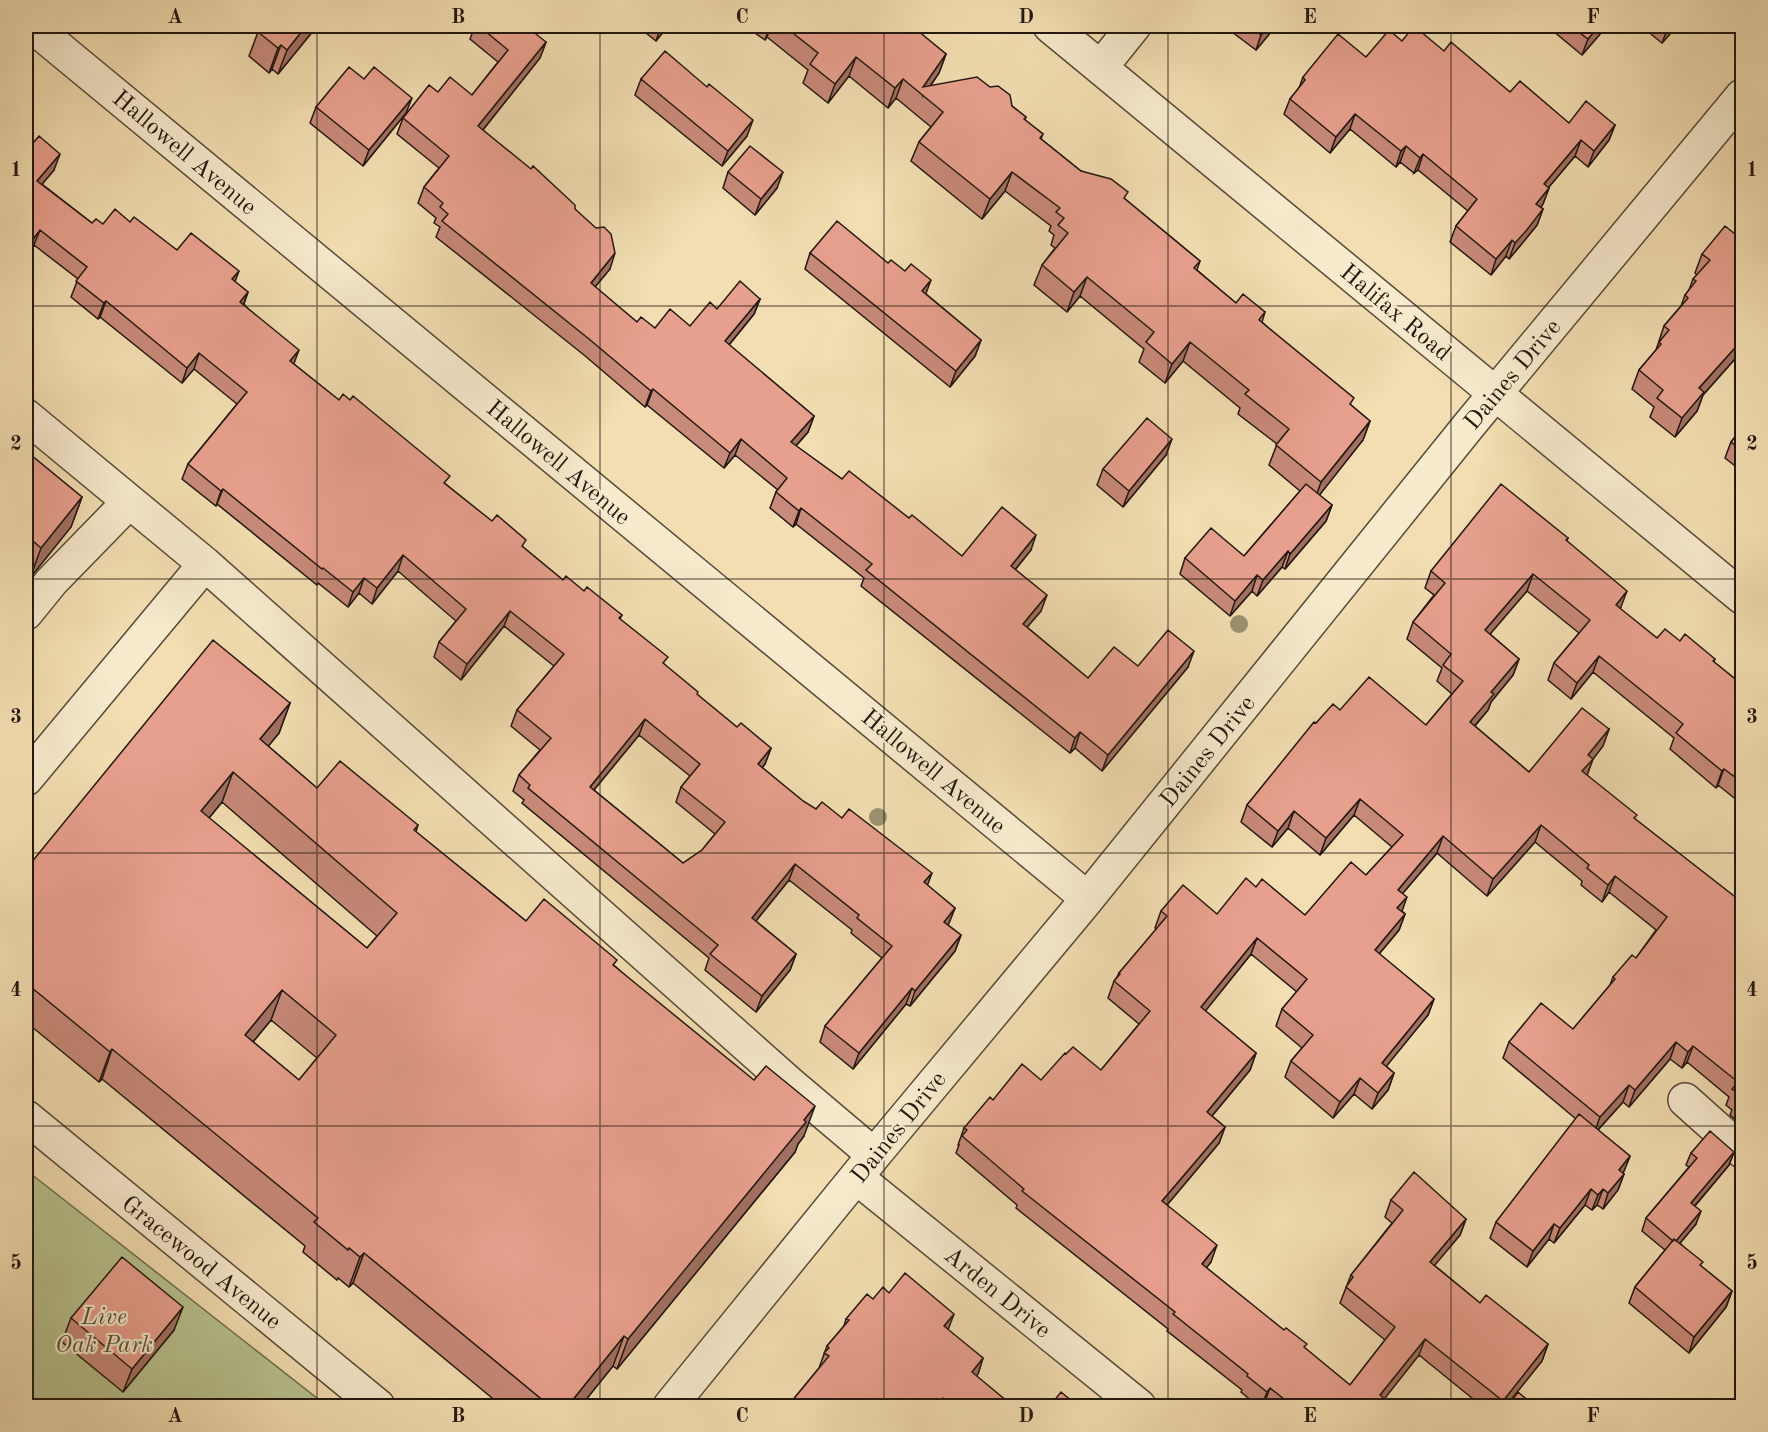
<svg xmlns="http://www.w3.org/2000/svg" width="1768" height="1432" font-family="'Old Standard TT',serif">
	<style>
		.green { fill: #b7c28f; stroke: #6d6c50; stroke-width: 1.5 }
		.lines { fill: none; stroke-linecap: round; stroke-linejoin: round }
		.minor-casing { stroke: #574938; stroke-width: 36 }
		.minor { stroke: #f7eacd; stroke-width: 33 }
		.tree { fill: #9d9271 }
		.wall { fill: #c88a7a; stroke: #231710; stroke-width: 1.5; fill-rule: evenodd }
		.shaded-wall { fill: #a27063; stroke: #231710; stroke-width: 1.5 }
		.building { fill: #e8a08e; stroke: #231710; stroke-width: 1.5; fill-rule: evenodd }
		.grid { fill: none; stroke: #231710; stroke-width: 1.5; stroke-opacity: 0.55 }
		.labels { text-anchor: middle; stroke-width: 4.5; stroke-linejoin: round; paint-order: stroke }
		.street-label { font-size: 24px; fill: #231710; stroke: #f7eacd }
		.park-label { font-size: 24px; font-style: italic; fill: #57533c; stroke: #f7eacd }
		.neatline { fill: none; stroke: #231710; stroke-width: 2 }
		.grid-label { font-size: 20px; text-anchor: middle; font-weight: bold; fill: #231710 }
	</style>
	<rect width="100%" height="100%" fill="#f2deb2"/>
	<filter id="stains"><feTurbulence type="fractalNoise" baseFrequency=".00333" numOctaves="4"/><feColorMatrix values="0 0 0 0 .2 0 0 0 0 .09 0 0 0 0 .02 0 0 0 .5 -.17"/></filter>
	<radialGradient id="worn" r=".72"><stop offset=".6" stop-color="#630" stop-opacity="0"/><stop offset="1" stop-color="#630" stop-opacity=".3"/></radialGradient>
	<path class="green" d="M26 1170 327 1406H26Z"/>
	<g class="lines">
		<g class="minor-casing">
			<path id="minor" d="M32 26 1087 898
				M1050 26 1742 597
				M1101 67 1134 26
				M26 416 205 564 26 779
				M205 564 789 1083 874 1155
				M26 613 52 581 129 502
				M1685 1100 1742 1151
				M26 1117 378 1406
				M856 1177 1139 1406
				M670 1406 874 1155 1084 903 1470 424 1742 96"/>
		</g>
		<use href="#minor" class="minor"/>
	</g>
	<g class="tree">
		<circle cx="1239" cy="624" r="9"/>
		<circle cx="878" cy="817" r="9"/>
	</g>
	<path class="wall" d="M475 26H518L523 30 546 42 540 58 483 130 575 209 610 269 595 287 637 322 655 328 690 326 717 309 760 299 754 314 729 345 814 416 808 432 796 446 842 479 909 518 962 556 1031 550 1015 570 1041 611 1027 627 1088 678 1138 666 1188 667 1102 771 1075 748 1070 753 861 586 864 578 796 524 793 527 770 508 776 492 778 490 735 455 724 468 647 405 645 407 584 355 436 237 440 227 434 223 436 218 418 203 424 187 439 168 397 134 403 118 438 92 472 95 498 62 470 39Z
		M637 26H668L656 41Z
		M745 26H907L946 54 939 73 931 85 1012 106 1026 117 1025 120 1043 134 1041 139 1081 171 1125 199 1200 261 1197 270 1236 303 1265 312 1262 322 1352 406 1370 421 1363 440 1319 495 1332 505 1326 521 1285 569 1282 567 1257 596 1252 591 1230 616 1180 574 1185 558 1244 556 1300 491 1269 465 1277 444 1238 414 1240 408 1183 361 1165 383 1139 362 1144 349 1080 296 1067 312 1034 285 1042 265 1055 248 1051 245 1054 235 1049 231 1051 226 1005 191 982 219 911 161 919 142 931 127 896 98 888 108 849 76 828 103 803 83 808 70 767 37 765 40Z
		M1224 26H1276L1256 50Z
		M1547 26H1607L1582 55Z
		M1641 26H1677L1662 43Z
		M313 31 278 74 272 69 269 73 249 56 258 32Z
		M1402 41 1444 51 1510 92 1569 123 1615 125 1609 140 1588 167 1575 156 1548 188H1549L1543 204 1541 207 1543 209 1537 225 1520 246 1509 259 1506 256 1491 275 1450 242 1456 226 1468 211 1418 170 1414 173 1400 162 1396 167 1350 129 1330 153 1284 114 1290 99 1299 88 1303 77 1366 57Z
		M641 79 747 136 722 166 635 95Z
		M316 107 406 113 363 166 310 123Z
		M26 135 54 170 42 184 92 223 103 224 130 222 177 250 235 282 248 292 244 304 294 364 339 400 447 485 563 580 584 591 622 615 620 619 665 665 697 695 737 727 771 748 765 764 762 768 803 801 927 885 955 908 948 925 961 935 955 951 910 1006 906 1004 853 1069 820 1042 825 1026 882 958 851 933 852 930 789 880 756 921 796 954 790 970 756 1012 705 970 709 958 522 803 524 800 513 791 519 775 540 750 511 726 517 710 554 666 504 626 461 680 434 657 439 642 456 621 398 571 372 604 359 593 348 607 318 583 317 585 217 504 216 506 182 479 188 464 237 404 194 369 182 383 100 317 98 319 71 297 78 279 34 245 26 256ZM639 735 690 776 681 787 676 802 715 834 702 850 683 863 594 790Z
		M728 172 777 188 755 215 723 188Z
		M1743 234V367L1734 360 1703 395 1697 411 1675 437 1650 417 1654 407 1632 389 1639 370 1656 350 1664 326 1681 306 1685 295 1689 290 1693 279 1697 275 1695 273 1702 254 1740 238Z
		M810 253 926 294 981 340 975 356 950 387 805 269Z
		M1743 427V472L1725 458 1731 442Z
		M26 451 82 497 71 527 30 578 26 574Z
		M1166 455 1123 507 1097 485 1103 469Z
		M1568 538 1567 541 1621 607 1620 609 1657 638 1680 641 1715 659 1714 662 1740 683 1738 689 1743 693V805L1718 785 1716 788 1670 749 1674 738 1593 672 1571 699 1548 680 1554 663 1579 633 1527 591 1490 634 1519 659 1513 675 1491 702 1488 710 1475 726 1529 772 1609 729 1603 746 1593 759 1587 775 1635 819 1743 903V1126L1730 1115 1732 1110 1726 1105 1729 1097 1687 1062 1682 1068 1670 1059 1629 1107 1623 1102 1598 1130 1630 1156 1623 1173 1624 1174 1618 1190 1603 1209 1597 1205 1592 1210 1585 1205 1554 1243 1549 1239 1527 1267 1490 1238 1496 1222 1576 1119 1503 1058 1509 1042 1573 1029 1610 985 1613 977 1636 958 1656 930 1609 892 1602 902 1581 885 1582 881 1535 842 1487 896 1437 853 1402 894V911L1405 914 1399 930 1379 954 1434 999 1428 1015 1386 1066 1394 1073 1388 1090 1372 1109 1354 1094 1333 1118 1285 1077 1291 1061 1302 1048 1276 1026 1282 1009 1297 992 1251 954 1205 1011 1256 1053 1250 1070 1212 1116 1225 1127 1219 1143 1167 1205 1211 1262 1206 1268 1350 1385 1385 1340 1340 1303 1351 1275 1392 1223 1385 1217 1391 1200 1466 1219 1460 1235 1434 1265 1480 1303 1548 1344 1542 1361 1505 1407H1483L1419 1355 1384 1398 1394 1407H1267L1264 1404 1262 1407H1259L1241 1392 1242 1390 1167 1331 1168 1329 1016 1208 1017 1205 956 1153 959 1145H958L964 1128 993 1100 1041 1080 1101 1070 1139 1024 1108 998 1114 981 1117 977 1119 973 1157 929 1155 928 1161 911 1217 914 1256 887 1305 915 1366 875 1392 847 1354 815 1320 855 1288 828 1272 847 1241 822 1247 805 1316 723 1340 710 1426 725 1452 694 1437 681 1442 668 1407 639 1413 622 1434 595 1425 588 1431 571Z
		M290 703 279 733 268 746 317 788 418 825 416 832 526 921 615 966 804 1136 798 1144 795 1152 617 1369 613 1366 580 1407H503L353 1283 349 1287 338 1278 337 1280 303 1252 305 1246 102 1079 99 1082 26 1022V869ZM222 802 377 936 367 948 209 818ZM271 1020 317 1058 299 1080 253 1042Z
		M1734 1152 1729 1165 1695 1206 1696 1224 1680 1243 1702 1267 1732 1291 1726 1307 1689 1353 1629 1303 1635 1287 1665 1250 1642 1231 1646 1218 1689 1167 1686 1165 1691 1153Z
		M889 1293 948 1330 983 1358 978 1374 976 1376 1014 1407H787L819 1368 827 1346 844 1326 846 1319 873 1299Z
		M71 1318 174 1330 123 1392 62 1342Z"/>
	<path class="shaded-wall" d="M306 26H315L313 31 278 74 287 50Z
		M661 26H668L656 41Z
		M770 26H771L767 37 765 40Z
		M1269 26H1276L1256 50 1261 35Z
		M1599 26H1607L1582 55 1588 39Z
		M1669 26H1677L1662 43 1668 27Z
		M546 42 540 58 473 142 478 126Z
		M281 45 272 69 269 73 278 48Z
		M946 54 939 73 923 96V87Z
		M856 57 849 76 828 103 835 84Z
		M903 79 896 98 888 108 895 88Z
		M412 98 406 113 363 166 369 150Z
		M1355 114 1350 129 1330 153 1336 137Z
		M753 120 747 136 722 166 728 151Z
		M1615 125 1609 140 1588 167 1594 151Z
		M1581 140 1575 156 1538 200 1544 184Z
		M1406 146 1400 162 1396 167 1401 151Z
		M60 154 54 170 32 196 37 181Z
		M1423 154 1418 170 1414 173 1420 158Z
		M783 172 777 188 755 215 761 199Z
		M1012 172 1005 191 982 219 990 199Z
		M1549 188 1543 204 1531 220 1536 204Z
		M1543 209 1537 225 1520 246 1509 259 1515 243Z
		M40 230 34 245 26 256V248Z
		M1512 240 1506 256 1491 275 1496 259Z
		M615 253 610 269 585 299 591 283Z
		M239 271 233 287 232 279Z
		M1087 277 1080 296 1067 312 1074 292Z
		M931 280 925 296 922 291Z
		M248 292 242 308 240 302Z
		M760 299 754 314 719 357 725 341Z
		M106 301 100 317 98 319 104 303Z
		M981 340 975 356 950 387 956 371Z
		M1741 341 1734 360 1703 395 1697 411 1675 437 1682 418 1699 388Z
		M1190 342 1183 361 1165 383 1172 364Z
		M299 350 293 366 290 361Z
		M199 353 194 369 182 383 187 368Z
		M653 389 647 405 645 407 651 391Z
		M814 416 808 432 785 458 791 442Z
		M1370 421 1363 440 1314 502 1321 482Z
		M741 439 735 455 724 468 730 453Z
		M1172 439 1166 455 1123 507 1129 491Z
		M223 489 217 504 216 506 221 491Z
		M82 497 71 527 30 578 41 548Z
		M1332 505 1326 521 1285 569 1290 554Z
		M801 508 796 524 793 527 799 511Z
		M1036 535 1031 550 1005 582 1011 566Z
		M1288 551 1282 567 1257 596 1263 580Z
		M403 555 398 571 372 604 377 588Z
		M1533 574 1527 591 1479 647 1485 630Z
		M1257 575 1252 591 1230 616 1235 601Z
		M364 578 359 593 348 607 353 592Z
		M1627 591 1621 607 1610 622 1616 605Z
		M1047 595 1041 611 1017 639 1023 624Z
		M510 611 504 626 461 680 467 664Z
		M1194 651 1188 667 1102 771 1108 755Z
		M1599 656 1593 672 1571 699 1577 683Z
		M1519 659 1513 675 1491 702 1488 710 1464 738 1470 722 1491 692Z
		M290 703 279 733 249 770 260 739Z
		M645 719 639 735 584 802 590 787Z
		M1609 729 1603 746 1593 759 1587 775 1576 788 1588 755Z
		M1080 732 1075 748 1070 753 1075 738Z
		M771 748 765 764 752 780 758 764Z
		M1724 769 1718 785 1716 788 1722 771Z
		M233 772 222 802 190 841 201 811Z
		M1360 799 1354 815 1320 855 1326 838Z
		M1294 811 1288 828 1272 847 1278 831Z
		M1541 825 1535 842 1487 896 1493 879Z
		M1443 836 1437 853 1392 906 1398 890Z
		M795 864 789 880 746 933 752 918Z
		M932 873 926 889 924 882Z
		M1615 876 1609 892 1602 902 1608 885Z
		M1407 897 1401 914 1397 908Z
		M955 908 949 923 938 937 944 922Z
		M1405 914 1399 930 1369 966 1375 950Z
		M961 935 955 951 910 1006 915 991Z
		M1257 938 1251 954 1195 1024 1201 1007Z
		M796 954 790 970 756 1012 762 996Z
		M912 988 906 1004 853 1069 859 1053Z
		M282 990 271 1020 234 1065 245 1035Z
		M1434 999 1428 1015 1376 1079 1382 1063Z
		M1676 1042 1670 1059 1629 1107 1635 1090Z
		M1693 1046 1687 1062 1682 1068 1688 1052Z
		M112 1049 102 1079 99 1082 110 1052Z
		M1256 1053 1250 1070 1201 1129 1207 1112Z
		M1394 1073 1388 1090 1372 1109 1378 1093Z
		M1360 1078 1354 1094 1333 1118 1340 1102Z
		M1629 1085 1623 1102 1594 1134 1600 1117Z
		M815 1106 804 1136 798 1144 795 1152 617 1369 628 1339Z
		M1225 1127 1219 1143 1156 1218 1162 1201Z
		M1734 1152 1729 1165 1686 1216 1691 1203Z
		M1630 1156 1624 1171 1613 1185 1619 1170Z
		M1624 1174 1618 1190 1603 1209 1608 1193Z
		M1591 1189 1585 1205 1554 1243 1560 1228Z
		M1603 1189 1597 1205 1592 1210 1598 1195Z
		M1701 1211 1696 1224 1670 1255 1675 1242Z
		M1466 1219 1460 1235 1424 1278 1430 1262Z
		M1554 1224 1549 1239 1527 1267 1533 1251Z
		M1217 1245 1211 1262 1196 1281 1202 1264Z
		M364 1253 353 1283 349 1287 360 1257Z
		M1732 1291 1726 1307 1689 1353 1694 1337Z
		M183 1307 174 1330 123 1392 132 1369Z
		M954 1314 948 1330 944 1326Z
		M624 1336 613 1366 580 1407H567Z
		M1425 1339 1419 1355 1378 1407 1380 1395Z
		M1548 1344 1542 1361 1505 1407H1501L1503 1401Z
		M983 1358 978 1374 966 1388 972 1372Z
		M1270 1388 1264 1404 1261 1407 1267 1392Z
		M943 1398 940 1407H936Z"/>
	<path class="building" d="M263 26H306L287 50 281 45 278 48 258 32Z
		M479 26H518L523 30 526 26 546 42 478 126 531 169 533 166 575 205V209L596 228 604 227 611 234 615 253 591 283 637 322 641 317 655 328 670 309 690 326 710 302 717 309 740 281 760 299 725 341 814 416 791 442 842 479 849 471 909 518 912 515 962 556 1002 507 1036 535 1011 566 1047 595 1023 624 1088 678 1114 647 1138 666 1168 630 1194 651 1108 755 1080 732 1075 738 866 570 872 564 801 508 799 511 776 492 787 478 741 439 730 453 653 389 651 391 589 339 442 221 448 214 440 207 443 203 424 187 449 156 403 118 429 85 438 92 450 77 472 95 508 50Z
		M784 26H912L946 54 923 87 977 77 990 87 998 86 1010 95 1012 106 1026 117 1024 119 1043 134 1040 138 1081 171 1111 179 1128 192 1124 198 1200 261 1194 268 1236 303 1243 294 1265 312 1259 320 1354 398 1350 404 1370 421 1321 482 1276 445 1289 429 1245 394 1249 390 1190 342 1172 364 1146 342 1154 332 1087 277 1074 292 1042 265 1068 233 1058 225 1064 218 1056 212 1060 208 1012 172 990 199 919 142 943 112 903 79 895 88 856 57 835 84 810 64 818 53Z
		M1250 26H1269L1261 35Z
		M1414 26 1444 51 1451 42 1510 92 1520 81 1569 123 1586 101 1615 125 1594 151 1581 140 1544 184 1549 188 1536 204 1543 209 1526 231 1515 243 1512 240 1496 259 1456 226 1477 199 1423 154 1420 158 1406 146 1401 151 1355 114 1336 137 1290 99 1305 80 1303 77 1338 34 1366 57 1389 30 1402 41Z
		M1571 26H1599L1588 39Z
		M665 51 707 87 709 84 753 120 728 151 641 79Z
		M349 67 364 79 374 67 412 98 369 150 316 107Z
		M26 135 34 142 39 136 60 154 37 181 92 223 96 219 103 224 115 209 130 222 134 217 177 250 191 233 239 271 232 279 248 292 240 302 299 350 290 361 339 400 343 394 350 400 353 396 450 476 444 483 492 521 497 515 526 540 522 546 563 580 566 576 584 591 587 587 622 615 619 618 668 657 663 663 698 692 697 694 737 727 741 723 771 748 758 764 803 801 816 809 822 802 842 818 849 809 932 873 924 882 955 908 944 922 961 935 915 991 912 988 859 1053 825 1026 892 946 857 918 859 915 795 864 752 918 796 954 762 996 710 954 718 945 528 788 530 785 519 775 551 738 517 710 564 654 510 611 467 664 439 642 466 609 403 555 377 588 364 578 353 592 323 568 322 569 223 489 221 491 188 464 247 392 199 353 187 368 106 301 104 303 76 281 87 267 40 230 26 248ZM645 719 700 764 681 787 725 822 702 850 683 863 590 787Z
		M750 146 783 172 761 199 728 172Z
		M837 221 888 263 891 260 905 271 911 264 931 280 922 291 981 340 956 371 810 253Z
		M1725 226 1740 238 1743 234V343L1741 341 1699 388 1704 392 1682 418 1657 398 1663 390 1639 370 1661 344 1659 342 1669 330 1664 326 1688 298 1685 295 1696 281 1693 279 1710 260 1702 254Z
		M1147 418 1172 439 1129 491 1103 469Z
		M1743 427V451L1731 442Z
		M26 451 82 497 41 548 26 535Z
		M1306 484 1332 505 1290 554 1288 551 1263 580 1257 575 1235 601 1185 558 1211 528 1244 556Z
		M1501 484 1568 538 1566 540 1627 591 1616 605 1657 638 1665 629 1680 641 1685 634 1715 659 1713 661 1740 683 1737 688 1743 693V783L1724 769 1722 771 1676 733 1683 724 1599 656 1577 683 1554 663 1590 620 1533 574 1485 630 1519 659 1491 692 1494 694 1470 722 1529 772 1582 708 1609 729 1588 755 1593 759 1582 771 1637 815 1634 818 1743 903V1104L1736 1099 1740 1094 1732 1089 1738 1082 1693 1046 1688 1052 1676 1042 1635 1090 1629 1085 1600 1117 1509 1042 1541 1003 1573 1029 1615 979 1613 977 1632 955 1636 958 1667 917 1615 876 1608 885 1587 868 1589 865 1541 825 1493 879 1443 836 1398 890 1407 897 1397 908 1405 914 1375 950 1434 999 1382 1063 1394 1073 1378 1093 1360 1078 1340 1102 1291 1061 1313 1035 1282 1009 1307 979 1257 938 1201 1007 1256 1053 1207 1112 1225 1127 1162 1201 1217 1245 1202 1264 1284 1330 1286 1328 1307 1344 1304 1347 1350 1385 1395 1327 1346 1287 1353 1277 1351 1275 1403 1210 1391 1200 1414 1172 1466 1219 1430 1262 1480 1303 1486 1295 1548 1344 1503 1401 1425 1339 1380 1395 1394 1407H1299L1291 1400 1289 1403 1270 1388 1267 1392 1247 1376 1248 1374 1173 1314 1175 1312 1022 1191 1024 1189 962 1136 967 1130 964 1128 990 1097 993 1100 1022 1064 1041 1080 1065 1053 1066 1054 1073 1047 1101 1070 1150 1011 1114 981 1120 974 1119 973 1167 916 1161 911 1183 885 1217 914 1246 878 1256 887 1262 879 1305 915 1351 862 1366 875 1403 835 1360 799 1326 838 1294 811 1278 831 1247 805 1314 722 1316 723 1333 704 1340 710 1369 677 1426 725 1463 681 1443 665 1451 654 1413 622 1445 583 1431 571Z
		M213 640 290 703 260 739 317 788 340 761 418 825 414 830 526 921 544 899 617 960 613 965 754 1080 766 1066 815 1106 804 1120 806 1122 628 1339 624 1336 567 1407H551L364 1253 360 1257 349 1248 348 1250 314 1222 318 1218 112 1049 110 1052 26 983V869ZM233 772 397 913 367 948 201 811ZM282 990 336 1035 299 1080 245 1035Z
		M1579 1114 1630 1156 1619 1170 1624 1174 1608 1193 1603 1189 1598 1195 1591 1189 1560 1228 1554 1224 1533 1251 1496 1222Z
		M1710 1131 1734 1152 1691 1203 1701 1211 1676 1241 1674 1239 1673 1241 1646 1218 1697 1158 1691 1153Z
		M1674 1239 1703 1262 1700 1265 1732 1291 1694 1337 1635 1287Z
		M122 1257 183 1307 132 1369 71 1318Z
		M905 1273 954 1314 944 1326 983 1358 972 1372 1014 1407H954L943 1398 936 1407H787L829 1356 824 1353 829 1348 827 1346 849 1320 846 1319 867 1294 873 1299 883 1287 889 1293Z
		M1061 1392 1079 1407H1049Z
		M1518 1392 1536 1407H1507Z
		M1657 1399 1666 1407H1652Z
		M1600 1400 1608 1407H1594Z
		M1572 1401 1579 1407H1567Z"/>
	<path class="grid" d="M317 26V1406M600 26V1406M884 26V1406M1168 26V1406M1451 26V1406M26 306H1742M26 579H1742M26 853H1742M26 1126H1742"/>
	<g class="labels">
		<g class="street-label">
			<text transform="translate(185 152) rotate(40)" y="8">Hallowell Avenue</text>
			<text transform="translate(1396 312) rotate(40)" y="8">Halifax Road</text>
			<text transform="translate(1512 374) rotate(-50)" y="8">Daines Drive</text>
			<text transform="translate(559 462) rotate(40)" y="8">Hallowell Avenue</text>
			<text transform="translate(1207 751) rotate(-51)" y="8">Daines Drive</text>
			<text transform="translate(934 771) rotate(40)" y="8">Hallowell Avenue</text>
			<text transform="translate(898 1127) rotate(-51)" y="8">Daines Drive</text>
			<text transform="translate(202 1262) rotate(39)" y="8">Gracewood Avenue</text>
			<text transform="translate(998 1292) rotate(39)" y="8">Arden Drive</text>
		</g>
		<g class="park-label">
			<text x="104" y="1324">Live<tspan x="104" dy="28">Oak Park</tspan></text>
		</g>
	</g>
	<rect width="1768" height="1432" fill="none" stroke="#f2deb2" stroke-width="66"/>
	<rect x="33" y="33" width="1702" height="1366" class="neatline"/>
	<g class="grid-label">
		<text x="175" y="23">A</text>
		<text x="458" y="23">B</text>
		<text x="742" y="23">C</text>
		<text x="1026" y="23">D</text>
		<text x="1310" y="23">E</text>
		<text x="1593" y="23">F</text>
		<text x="16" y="176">1</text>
		<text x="1752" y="176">1</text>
		<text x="16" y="450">2</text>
		<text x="1752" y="450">2</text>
		<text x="16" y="723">3</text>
		<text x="1752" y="723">3</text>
		<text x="16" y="996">4</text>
		<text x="1752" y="996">4</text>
		<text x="16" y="1269">5</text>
		<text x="1752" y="1269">5</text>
		<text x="175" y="1422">A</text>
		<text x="458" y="1422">B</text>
		<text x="742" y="1422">C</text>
		<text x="1026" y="1422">D</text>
		<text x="1310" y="1422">E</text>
		<text x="1593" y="1422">F</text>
	</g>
	<rect width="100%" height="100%" filter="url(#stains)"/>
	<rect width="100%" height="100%" fill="url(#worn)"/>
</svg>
